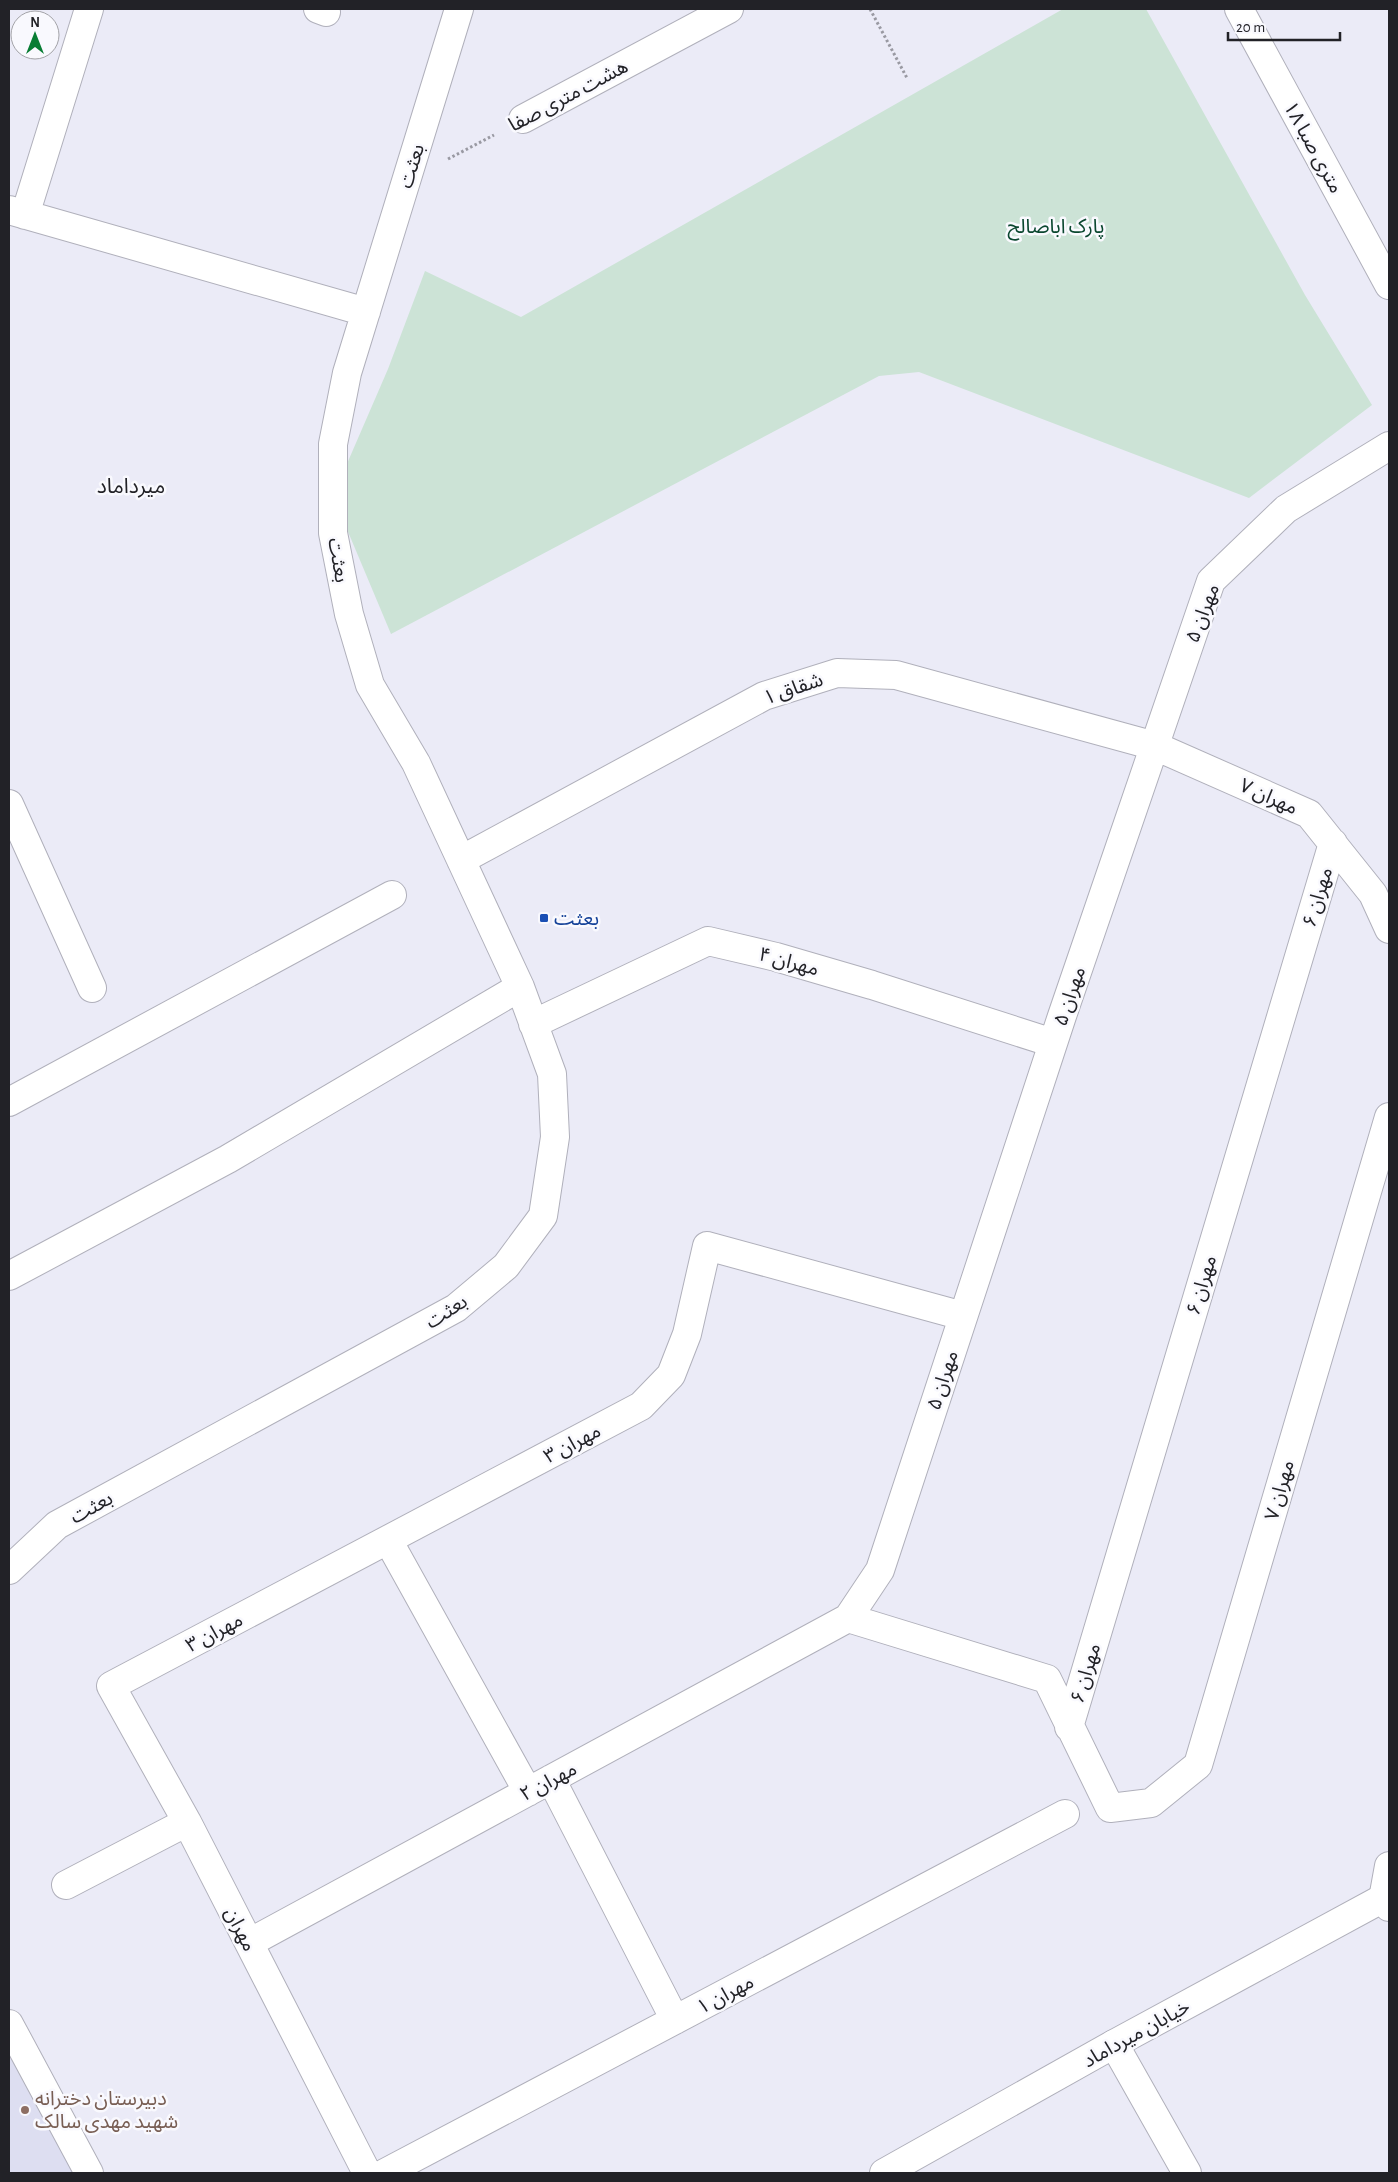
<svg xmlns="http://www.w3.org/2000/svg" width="1398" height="2182" font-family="'Alegreya Sans','Noto Sans Arabic',sans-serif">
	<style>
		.built { fill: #dddef1 }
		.green { fill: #cce3d6 }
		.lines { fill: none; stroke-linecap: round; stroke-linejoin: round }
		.minor-casing { stroke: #b0b0bb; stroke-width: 30 }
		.major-casing { stroke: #b0b0bb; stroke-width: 30 }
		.path { stroke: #9999a2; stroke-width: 3; stroke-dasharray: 2.5 2.5; stroke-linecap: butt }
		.minor { stroke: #fff; stroke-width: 28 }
		.major { stroke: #fff; stroke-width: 28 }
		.transit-dot { fill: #1a4fb4; stroke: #f9f9fe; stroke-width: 2 }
		.education-dot { fill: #8d6e63; stroke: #f9f9fe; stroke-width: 2 }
		.labels { text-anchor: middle; stroke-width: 5; stroke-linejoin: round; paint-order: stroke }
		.street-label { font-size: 20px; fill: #222227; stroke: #f9f9fe }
		.park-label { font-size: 20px; fill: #0a472f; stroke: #f9f9fe }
		.transit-label { font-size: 20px; fill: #164399; stroke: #f9f9fe; text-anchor: start }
		.education-label { font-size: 20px; fill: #785e54; stroke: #f9f9fe; text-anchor: start }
		.neighbourhood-label { font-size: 21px; fill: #222227; stroke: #f9f9fe }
	</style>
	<rect width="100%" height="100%" fill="#ebebf7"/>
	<path class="built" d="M9 2047 75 2173H9Z"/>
	<path class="green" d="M1063 9H1146L1305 295 1372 405 1249 498 919 372 879 376 391 634 333 496 388 369 425 271 521 317Z"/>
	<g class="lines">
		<g class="minor-casing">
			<path id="minor" d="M318 9 326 12
				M1239 9 1389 285
				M523 119 729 9
				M9 210 366 312
				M25 215 89 9
				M9 804 92 988
				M461 860 764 696 837 673 896 675 1155 746 1309 814 1373 894 1389 929
				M533 1024 708 941 776 957 872 985 1053 1043
				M9 1102 392 895
				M9 1276 228 1159 520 987
				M388 1540 528 1792
				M9 1570 57 1525 456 1308 506 1266 543 1216 555 1137 552 1074 520 987 416 763 370 685 349 614 333 533V444L347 373 459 9
				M848 1618 1047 1679 1110 1808 1151 1803 1198 1765 1389 1117
				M1069 1727 1333 843
				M551 1779 675 2020
				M1389 1866 1383 1899 1389 1907
				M66 1885 187 1822
				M249 1943 848 1618 880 1570 1062 1016 1211 581 1286 509 1389 446
				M9 2024 89 2173
				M1114 2044 1187 2173
				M367 2173 187 1822 111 1686 641 1406 671 1375 687 1334 707 1246 963 1316
				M385 2173 1065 1814"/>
		</g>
		<g class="major-casing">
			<path id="major" d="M884 2173 1114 2044 1389 1895"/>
		</g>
		<path class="path" d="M870 9 907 78
			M448 159 494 135"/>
		<use href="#minor" class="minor"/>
		<use href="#major" class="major"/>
	</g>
	<rect class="transit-dot" x="539" y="913" width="10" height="10" rx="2.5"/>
	<circle class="education-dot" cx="25" cy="2110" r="5"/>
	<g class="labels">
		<g class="street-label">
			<text transform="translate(568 95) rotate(-28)" y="7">هشت متری صفا</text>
			<text transform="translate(1314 147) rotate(61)" y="7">متری صبا ۱۸</text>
			<text transform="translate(411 166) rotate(-73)" y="7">بعثت</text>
			<text transform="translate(339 560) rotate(80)" y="7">بعثت</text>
			<text transform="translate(1202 613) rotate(-69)" y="7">مهران ۵</text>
			<text transform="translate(793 688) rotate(-19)" y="7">شقاق ۱</text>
			<text transform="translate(1269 796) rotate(24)" y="7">مهران ۷</text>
			<text transform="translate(1317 897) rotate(-73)" y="7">مهران ۶</text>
			<text transform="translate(789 961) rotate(15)" y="7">مهران ۴</text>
			<text transform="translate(1069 996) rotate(-71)" y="7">مهران ۵</text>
			<text transform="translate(1201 1285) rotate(-73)" y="7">مهران ۶</text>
			<text transform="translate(446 1311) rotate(-33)" y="7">بعثت</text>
			<text transform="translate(942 1380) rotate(-72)" y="7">مهران ۵</text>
			<text transform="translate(572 1443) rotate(-28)" y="7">مهران ۳</text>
			<text transform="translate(1279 1490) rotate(-74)" y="7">مهران ۷</text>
			<text transform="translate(91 1507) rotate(-29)" y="7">بعثت</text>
			<text transform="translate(214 1632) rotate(-28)" y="7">مهران ۳</text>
			<text transform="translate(1085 1673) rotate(-73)" y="7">مهران ۶</text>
			<text transform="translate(548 1781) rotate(-28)" y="7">مهران ۲</text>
			<text transform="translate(241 1929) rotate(63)" y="7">مهران</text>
			<text transform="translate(725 1994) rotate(-28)" y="7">مهران ۱</text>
			<text transform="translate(1136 2033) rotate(-29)" y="7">خیابان میرداماد</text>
		</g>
		<g class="park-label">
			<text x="1056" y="233">پارک اباصالح</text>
		</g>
		<g class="transit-label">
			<text x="554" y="925">بعثت</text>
		</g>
		<g class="education-label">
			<text x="35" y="2105">دبیرستان دخترانه<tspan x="35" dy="23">شهید مهدی سالک</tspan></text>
		</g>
		<g class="neighbourhood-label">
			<text x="131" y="493">میرداماد</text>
		</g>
	</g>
	<rect width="1398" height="2182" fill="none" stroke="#222227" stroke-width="20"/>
	<g transform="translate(35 35)"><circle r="24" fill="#f9f9fe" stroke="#a3a3a8"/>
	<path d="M0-4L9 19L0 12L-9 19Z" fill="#087d34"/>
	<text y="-8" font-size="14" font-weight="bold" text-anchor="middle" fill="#222227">N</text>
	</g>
	<path d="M1228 32v8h112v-8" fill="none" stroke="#222227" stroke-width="2.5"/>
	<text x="1236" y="32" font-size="15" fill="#222227" stroke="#f9f9fe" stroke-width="4" paint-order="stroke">20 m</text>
</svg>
